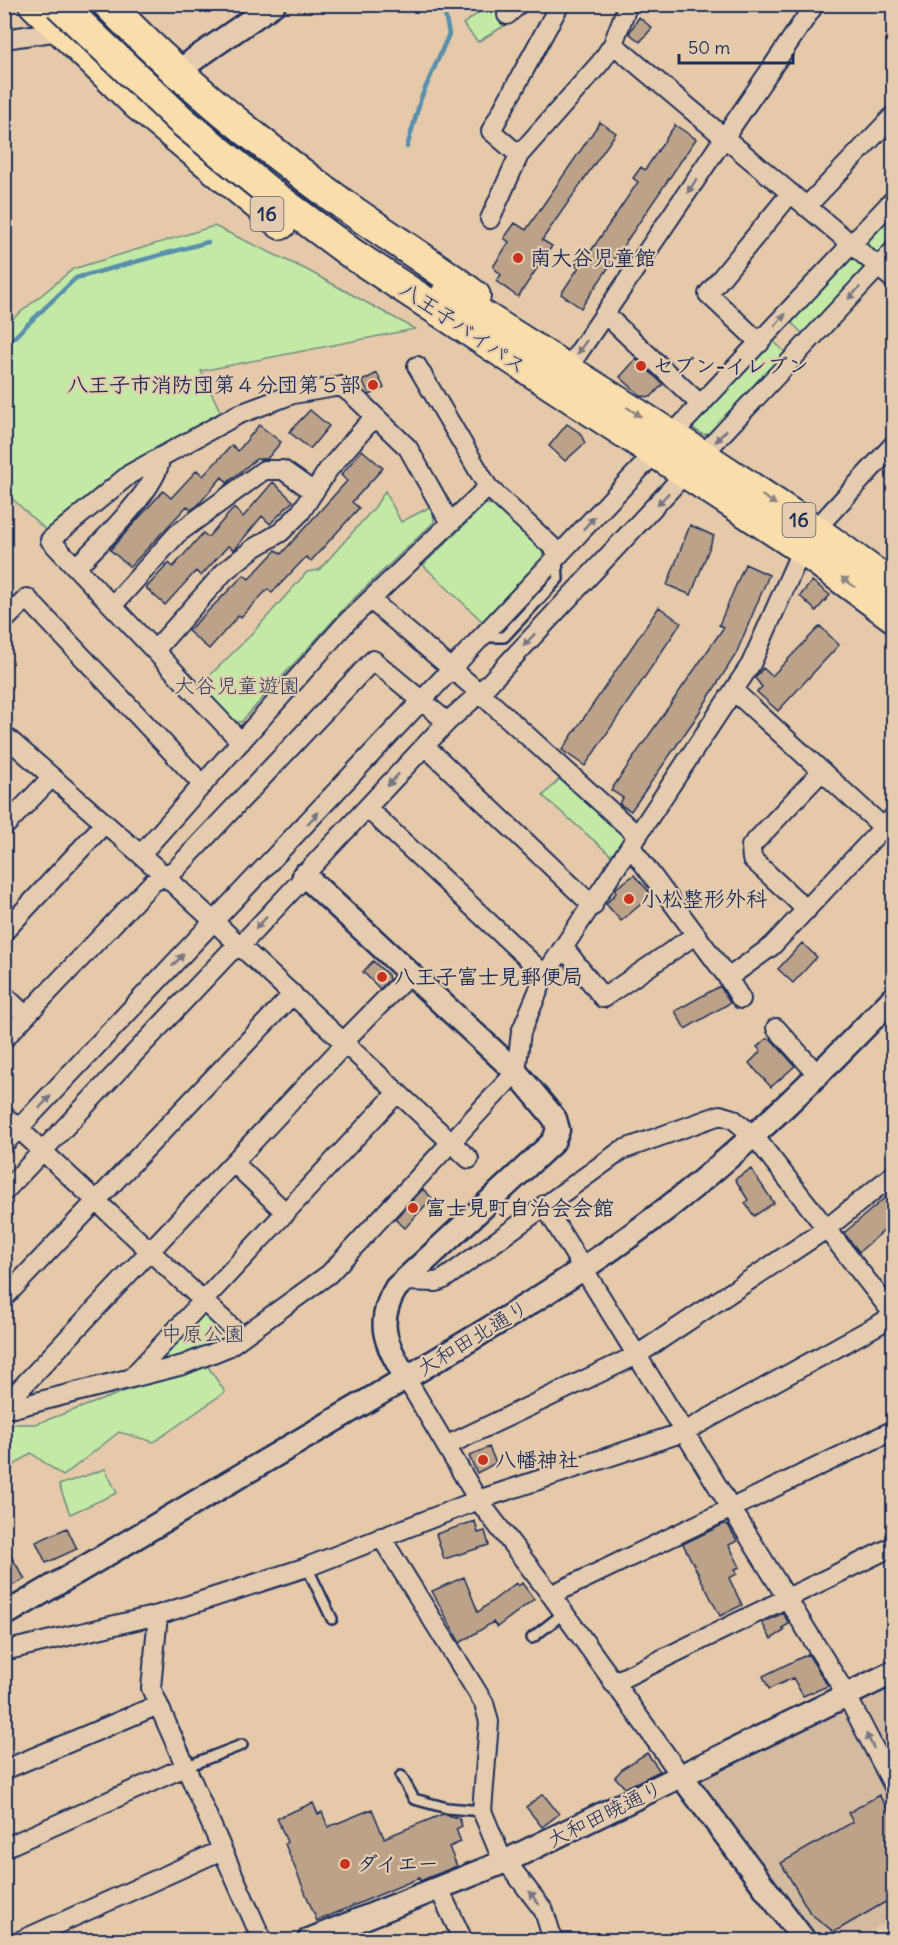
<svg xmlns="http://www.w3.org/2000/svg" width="898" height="1945" font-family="Delius,'Klee One',sans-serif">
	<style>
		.built { fill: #d4ba9e }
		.green { fill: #c2eaa5; stroke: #6e8c82; stroke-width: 1.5; fill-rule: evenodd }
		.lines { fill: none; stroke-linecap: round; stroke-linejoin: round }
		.stream { stroke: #598fad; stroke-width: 4.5 }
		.building { fill: #bba289; stroke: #1b2f5e; stroke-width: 1.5 }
		.service-casing { stroke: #1b2f5e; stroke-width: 14 }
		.minor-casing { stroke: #1b2f5e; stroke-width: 22 }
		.tertiary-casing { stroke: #1b2f5e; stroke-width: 27 }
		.trunk-casing { stroke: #1b2f5e; stroke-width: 34 }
		.service { stroke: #e6ccae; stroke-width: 9 }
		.minor { stroke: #e6ccae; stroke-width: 18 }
		.tertiary { stroke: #e6ccae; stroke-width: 22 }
		.trunk { stroke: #f9deab; stroke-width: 30 }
		.trunk-bridge-casing { stroke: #1b2f5e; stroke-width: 34; stroke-linecap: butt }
		.trunk-bridge { stroke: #f9deab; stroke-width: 30 }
		.oneway { fill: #767682 }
		.oneway2 { fill: #8a8684 }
		.poi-dot { fill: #c8321e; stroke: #e6ccae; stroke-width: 2 }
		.labels { text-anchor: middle; stroke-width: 4.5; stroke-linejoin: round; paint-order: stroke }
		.shield { fill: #e6ccae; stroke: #585e76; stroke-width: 1.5 }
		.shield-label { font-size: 20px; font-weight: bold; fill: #1b2f5e }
		.poi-label { font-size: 21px; font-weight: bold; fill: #1b2f5e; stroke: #e6ccae; text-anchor: start }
		.street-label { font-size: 21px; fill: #1b2f5e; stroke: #e6ccae }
		.park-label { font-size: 21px; fill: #2c4265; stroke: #e6ccae }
	</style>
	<rect width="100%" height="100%" fill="#e5c9a9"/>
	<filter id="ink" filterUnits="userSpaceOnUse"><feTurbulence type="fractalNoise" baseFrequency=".0167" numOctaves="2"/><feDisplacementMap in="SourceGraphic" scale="12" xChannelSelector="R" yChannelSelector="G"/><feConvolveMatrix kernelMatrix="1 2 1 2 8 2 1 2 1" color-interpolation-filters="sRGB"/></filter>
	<g filter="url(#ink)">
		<path class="built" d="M893 1681V1919L853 1940H821L699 1778Z"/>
		<path class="green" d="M490 5 507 24 478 42 463 24Z
			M893 205V248L713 435 702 434 694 429 693 420ZM789 320 805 336 788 355 771 339Z
			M214 226 305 269 415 329 201 371 221 413 49 533 5 492 4 326 73 269Z
			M385 491 401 522 432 506 434 522 349 603 241 722 230 721 199 686 249 637 307 572 319 570 375 507Z
			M486 504 497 505 542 546 543 558 483 622 423 565Z
			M566 772 638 836 621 864 543 796Z
			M202 1301 242 1337 131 1378Z
			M205 1362 225 1392 154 1442 119 1432 63 1476 31 1453 5 1472 4 1424H36Z
			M105 1469 117 1493 70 1514 59 1485Z"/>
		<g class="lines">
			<path class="stream" d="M407 147 421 98 449 34 443 4
				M4 347 76 278 208 242"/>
		</g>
		<path class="building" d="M639 17 652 28 640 42 629 33Z
			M600 122 616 133 542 240 552 246 518 297 496 281 501 275 493 267 509 242 504 238 515 223 526 230Z
			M675 125 696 139 581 308 561 294 579 267 575 265 582 254 586 258 638 182 633 178 641 167 645 170Z
			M636 359 663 384 651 397 641 396 620 377Z
			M377 373 384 388 370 395 362 381Z
			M310 410 329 426 310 449 289 432Z
			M567 424 580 433 585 443 565 461 549 446Z
			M259 425 281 442 267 459H256L227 483 222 477 198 505 191 510 187 506 130 567 110 550 163 491 171 498 197 470 203 476 232 445 238 451Z
			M362 450 383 468 352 502 359 508 311 561 306 557 272 593 268 589 241 617 239 615 209 649 188 631 244 575 249 579 276 550 281 554 347 481 341 475Z
			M273 482 293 501 270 524 262 516 234 550 228 546 201 576 196 571 165 605 146 588 169 563 173 567 203 533 208 537 234 508 243 517Z
			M690 525 714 536 691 595 667 585Z
			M745 564 769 575 736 654 695 719 631 811 619 804 623 798 611 790 724 627 719 625Z
			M812 581 830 595 816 611 800 596Z
			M659 607 681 623 585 766 562 750Z
			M820 626 839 645 778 711 757 692 762 687 755 678 763 668 772 676Z
			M634 875 652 895 621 921 606 904 616 893 615 889Z
			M802 943 817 957 793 983 778 969Z
			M373 961 388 975 389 980 380 989 363 972Z
			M720 986 730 1003 685 1029 675 1011Z
			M766 1039H771L795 1066 771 1087 749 1063 761 1051 757 1047Z
			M751 1169 774 1203 754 1216 745 1203 748 1200 735 1179Z
			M423 1189 432 1198 405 1228 395 1219Z
			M894 1190V1222L859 1252 844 1233Z
			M489 1447 496 1463 477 1473 469 1456Z
			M475 1521 478 1533 485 1531 489 1545 444 1559 436 1534Z
			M724 1524 728 1525 737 1541 729 1545 740 1567 735 1569 737 1574 729 1578 742 1605 720 1616 683 1544Z
			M67 1528 77 1549 46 1563 36 1542Z
			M4 1545 25 1579 4 1590Z
			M464 1577 478 1612 516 1583 518 1586 522 1583 534 1599 497 1627 493 1622 460 1643 432 1591Z
			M783 1613 789 1624 782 1628 784 1631 771 1639 762 1623Z
			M808 1654 828 1686 803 1696 793 1678 769 1689 763 1676Z
			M647 1753 660 1771 625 1788 615 1777 623 1768Z
			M543 1794 559 1814 542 1827 526 1807Z
			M879 1795 894 1820V1897L834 1932 810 1913 781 1863 853 1822 848 1813Z
			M313 1803 318 1814 322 1812 328 1827 372 1809 384 1838 443 1814 459 1818 462 1826 456 1829 461 1842 449 1847 457 1866 420 1881 419 1878 317 1921 285 1844 287 1842 277 1818Z"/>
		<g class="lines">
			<g class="service-casing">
				<path id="service" d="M484 637H504L558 579 557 558
					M307 1567 332 1619
					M532 1638 564 1613
					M185 1767 242 1745
					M401 1776 414 1799 447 1808 482 1811"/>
			</g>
			<g class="minor-casing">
				<path id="minor" d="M507 15 519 4
					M4 39 60 31 88 4
					M613 44 894 280
					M519 155 491 131 560 4
					M806 207 894 115
					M490 219 519 155 601 62 613 44 628 4
					M605 314 701 405
					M760 343 708 294 790 194
					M417 366 488 487 560 554
					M568 368 815 4
					M76 567C97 546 159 487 160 459
					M372 601 480 693 638 836
					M113 605 177 534 264 470H283L314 492
					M4 621 27 598 203 785
					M155 650 225 571 254 548 281 532 300 513 328 470 375 416
					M734 691 883 827
					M4 735 164 875 469 1159
					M241 742 50 540 130 474 237 415 293 394 341 386 354 396 408 448 450 523
					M425 746 593 906
					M367 808 545 975
					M4 827 52 777
					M631 847 728 978 772 946 894 816
					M141 854 347 622 488 487
					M807 910 752 859 751 846 822 771
					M4 932 104 824
					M565 949 603 998 695 935
					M728 978 741 999
					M4 995 26 1016
					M776 1028 819 1076
					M4 1039 152 883 176 869 373 660 447 722
					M343 1042 410 974
					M4 1115 242 1337
					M4 1144 894 199
					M234 1163 286 1213
					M4 1192 229 953 241 945 298 884 304 875 447 722 480 693 894 250
					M544 1205 846 1694 894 1787
					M402 1281 436 1282 444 1279 622 1150 720 1115 733 1119 754 1136 894 1315
					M4 1298 293 994
					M131 1378 397 1093
					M406 1378 478 1500 551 1595 682 1777
					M4 1406 345 1044
					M4 1407 13 1408 183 1365 228 1347 329 1274 516 1072 521 1032 545 975 751 664 802 549 825 519 894 444
					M448 1445 637 1355 826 1229 894 1174
					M381 1537 484 1703 489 1722 482 1811 499 1852 544 1911 553 1940
					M551 1595 894 1430
					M158 1615 151 1688 262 1940
					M4 1651 158 1615 307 1567 478 1500 684 1432 894 1316
					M613 1683 894 1546
					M4 1770 158 1705
					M4 1848 185 1767
					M439 1889 463 1940
					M22 1940 222 1850"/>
			</g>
			<g class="tertiary-casing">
				<path id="tertiary" d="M140 103 196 58 274 4
					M304 875 516 1072 555 1119 558 1130 553 1142 396 1288C374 1324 387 1345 406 1378
					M4 1615C125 1544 246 1472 367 1401 470 1340 575 1280 670 1206 751 1143 823 1071 894 997
					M682 1777 804 1940
					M309 1940 506 1861 894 1672"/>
			</g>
			<g class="trunk-casing">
				<path id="trunk" d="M34 4 138 105 281 224
					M108 4C175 75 265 148 344 205 388 236 433 264 475 296
					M270 193 351 253 802 549 894 617
					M447 293 703 456 815 530 894 587"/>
			</g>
			<use href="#service" class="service"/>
			<use href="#minor" class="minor"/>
			<use href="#tertiary" class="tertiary"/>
			<use href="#trunk" class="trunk"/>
			<g class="trunk-bridge-casing">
				<path id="trunk-bridge" d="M59 4 182 121 270 193"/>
			</g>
			<use href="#trunk-bridge" class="trunk-bridge"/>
		</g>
		<defs><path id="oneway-solid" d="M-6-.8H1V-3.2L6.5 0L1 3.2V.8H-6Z" transform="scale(1.5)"/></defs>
		<g class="oneway">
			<use href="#oneway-solid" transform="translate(692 186) rotate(124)"/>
			<use href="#oneway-solid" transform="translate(854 293) rotate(134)"/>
			<use href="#oneway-solid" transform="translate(780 320) rotate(-47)"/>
			<use href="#oneway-solid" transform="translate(582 347) rotate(125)"/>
			<use href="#oneway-solid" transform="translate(721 436) rotate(133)"/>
			<use href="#oneway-solid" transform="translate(663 499) rotate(133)"/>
			<use href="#oneway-solid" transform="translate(589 523) rotate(-47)"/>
			<use href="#oneway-solid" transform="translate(529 640) rotate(133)"/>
			<use href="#oneway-solid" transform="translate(393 780) rotate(133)"/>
			<use href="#oneway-solid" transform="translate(313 818) rotate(-47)"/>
			<use href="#oneway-solid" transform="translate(261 923) rotate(133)"/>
			<use href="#oneway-solid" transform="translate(178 960) rotate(-47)"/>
			<use href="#oneway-solid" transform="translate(45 1102) rotate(-47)"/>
			<use href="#oneway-solid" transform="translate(870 1741) rotate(-117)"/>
			<use href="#oneway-solid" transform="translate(534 1898) rotate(-128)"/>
		</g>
		<g class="oneway2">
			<use href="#oneway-solid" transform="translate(634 412) rotate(33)"/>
			<use href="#oneway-solid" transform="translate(769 500) rotate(33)"/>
			<use href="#oneway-solid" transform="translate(848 582) rotate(-144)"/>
		</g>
	</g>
	<g class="poi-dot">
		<circle cx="518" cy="258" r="6"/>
		<circle cx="641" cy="366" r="6"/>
		<circle cx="373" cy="385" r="6"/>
		<circle cx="629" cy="899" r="6"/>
		<circle cx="382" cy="977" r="6"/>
		<circle cx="413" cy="1208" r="6"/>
		<circle cx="483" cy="1460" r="6"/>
		<circle cx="345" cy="1864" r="6"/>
	</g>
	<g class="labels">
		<g class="shield">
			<rect x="250.5" y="197" width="33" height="34" rx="4.5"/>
			<rect x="782.5" y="503" width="33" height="34" rx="4.5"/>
		</g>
		<g class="shield-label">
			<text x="267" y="221">16</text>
			<text x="799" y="527">16</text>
		</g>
		<g class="poi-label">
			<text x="530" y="265">南大谷児童館</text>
			<text x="653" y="373">セブン-イレブン</text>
			<text x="361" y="392" text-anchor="end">八王子市消防団第４分団第５部</text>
			<text x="641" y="906">小松整形外科</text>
			<text x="394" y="984">八王子富士見郵便局</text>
			<text x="425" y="1215">富士見町自治会会館</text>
			<text x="495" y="1467">八幡神社</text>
			<text x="357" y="1871">ダイエー</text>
		</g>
		<g class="street-label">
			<text transform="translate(463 328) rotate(34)" y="7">八王子バイパス</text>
			<text transform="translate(473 1338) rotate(-31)" y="7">大和田北通り</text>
			<text transform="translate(605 1814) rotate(-26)" y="7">大和田暁通り</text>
		</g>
		<g class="park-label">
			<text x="237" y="693">大谷児童遊園</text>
			<text x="203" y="1341">中原公園</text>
		</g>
	</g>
	<rect width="898" height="1945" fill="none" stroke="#e6ccae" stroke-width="24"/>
	<rect x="12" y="12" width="874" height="1921" fill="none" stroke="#1b2f5e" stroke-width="2" filter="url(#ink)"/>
	<path d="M679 54v9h114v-9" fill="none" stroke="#1b2f5e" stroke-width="3"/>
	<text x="688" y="54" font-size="18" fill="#1b2f5e" stroke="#e6ccae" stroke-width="4.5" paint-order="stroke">50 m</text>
</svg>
